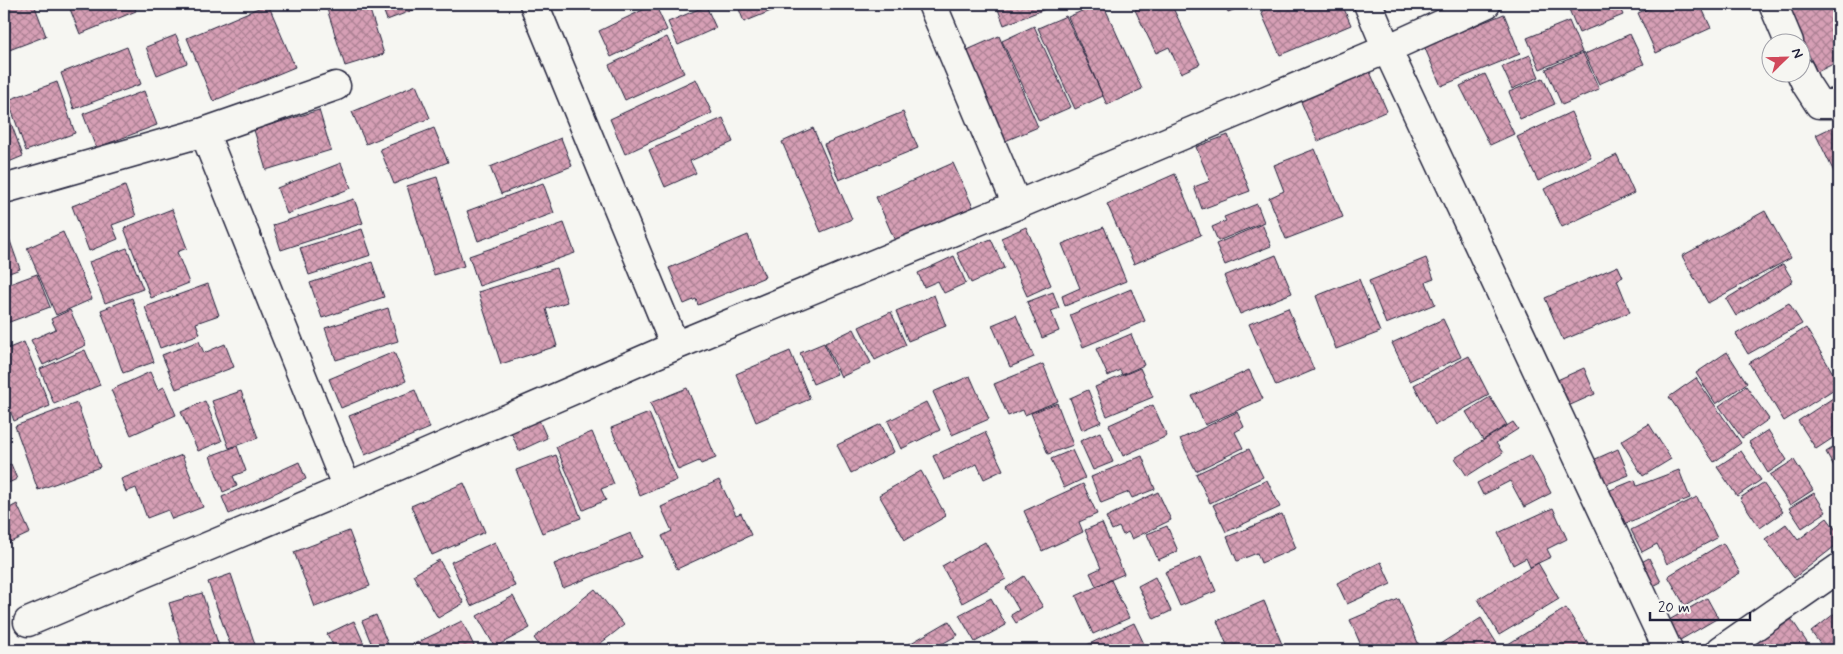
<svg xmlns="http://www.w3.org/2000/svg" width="1843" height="654" font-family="Mynerve,sans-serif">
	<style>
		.building { fill: url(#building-cross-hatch); stroke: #22223b }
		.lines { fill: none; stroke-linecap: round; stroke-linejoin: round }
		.street-casing { stroke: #22223b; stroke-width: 31 }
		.street { stroke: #f6f6f2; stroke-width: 28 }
	</style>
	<defs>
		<pattern id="building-cross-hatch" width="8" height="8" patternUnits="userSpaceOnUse" patternTransform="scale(1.25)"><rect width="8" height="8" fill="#d69fb5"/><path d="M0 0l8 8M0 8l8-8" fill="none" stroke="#ad8194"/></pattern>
	</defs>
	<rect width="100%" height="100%" fill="#f6f6f2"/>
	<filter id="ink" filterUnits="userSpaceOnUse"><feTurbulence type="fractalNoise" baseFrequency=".02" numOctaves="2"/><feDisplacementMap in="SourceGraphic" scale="10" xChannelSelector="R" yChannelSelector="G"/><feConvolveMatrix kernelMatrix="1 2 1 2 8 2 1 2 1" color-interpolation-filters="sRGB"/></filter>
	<g filter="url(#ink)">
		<path class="building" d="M4 4H34L46 36 4 52Z
			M68 4H133L136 11 80 34Z
			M268 4 295 67 213 101 187 38Z
			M343 4H368L384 54 345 66 327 9Z
			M381 4H429L387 20Z
			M582 4H600L585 10Z
			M655 4 667 30 611 57 599 31Z
			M737 4H788L744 22Z
			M996 4H1058L1004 25Z
			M1098 4H1103L1142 89 1107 105 1068 17Z
			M1148 4H1171L1200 64 1181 73 1169 47 1156 53 1135 10Z
			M1225 4H1249L1228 12Z
			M1279 4H1342L1351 25 1280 55 1261 12Z
			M1400 4H1418L1403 10Z
			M1576 4H1618L1623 15 1579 33 1568 7Z
			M1659 4H1700L1711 28 1656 53 1638 13Z
			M1785 4H1839V61L1817 72Z
			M706 6 716 28 678 45 668 22Z
			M1504 14 1520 54 1441 86 1424 46Z
			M1066 16 1103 96 1075 109 1038 28Z
			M1569 21 1582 52 1540 69 1527 38Z
			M1034 26 1071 107 1039 121 1002 41Z
			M1630 34 1644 64 1599 84 1585 54Z
			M176 35 187 63 157 75 146 47Z
			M999 36 1038 127 1003 142 965 51Z
			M667 37 684 73 625 100 609 65Z
			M127 47 141 84 74 109 61 73Z
			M1583 53 1599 89 1562 105 1546 69Z
			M1530 55 1539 77 1512 89 1502 67Z
			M1367 65 1387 111 1318 141 1298 95Z
			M1485 74 1514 134 1490 145 1460 86Z
			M4 75 10 91 4 94Z
			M1543 78 1555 104 1520 119 1509 92Z
			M696 79 712 113 625 154 610 119Z
			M57 82 75 133 26 151 8 100Z
			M416 85 430 118 366 144 352 112Z
			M144 91 157 125 96 148 83 114Z
			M4 104 23 156 4 164Z
			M319 110 331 150 266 170 254 130Z
			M903 112 918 148 839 180 824 144Z
			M1571 112 1591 157 1538 181 1517 137Z
			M723 118 733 142 690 161 696 173 665 187 649 150Z
			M1839 124V174L1836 176 1816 135Z
			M434 128 448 162 394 184 380 149Z
			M813 128 852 219 821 232 782 142Z
			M1228 135 1250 191 1202 209 1194 187 1210 181 1196 147Z
			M561 138 572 166 501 194 490 167Z
			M1315 149 1343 217 1286 239 1269 198 1284 191 1274 165Z
			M1617 155 1634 193 1562 227 1544 189Z
			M341 163 351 188 287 214 277 188Z
			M953 163 973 207 895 241 876 197Z
			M1175 174 1201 235 1134 264 1107 204Z
			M437 177 464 266 434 275 407 186Z
			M543 183 554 213 478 241 467 211Z
			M125 186 136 216 112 225 118 239 89 251 72 206Z
			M354 199 363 223 281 250 273 225Z
			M1257 204 1264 222 1218 241 1212 227 1226 221 1224 217Z
			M172 209 187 248 177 252 189 283 151 298 124 228Z
			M1765 211 1791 258 1708 303 1682 256Z
			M564 223 575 253 479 286 469 256Z
			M4 224 20 269 4 275Z
			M1262 224 1271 246 1225 265 1216 244Z
			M1026 227 1051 285 1027 296 1001 238Z
			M1104 227 1126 281 1065 306 1062 296 1080 288 1062 244Z
			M362 229 371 255 309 275 300 248Z
			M63 232 92 299 56 315 27 248Z
			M748 235 765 277 698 305 696 299 684 304 669 268Z
			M991 239 1004 268 971 283 957 253Z
			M127 248 143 289 105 303 89 262Z
			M1276 255 1292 293 1240 314 1224 276Z
			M954 256 966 283 944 293 938 281 924 287 918 273Z
			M1426 258 1434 279 1426 282 1435 304 1386 324 1369 281Z
			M372 262 384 297 322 318 310 283Z
			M1783 264 1793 281 1736 316 1726 299Z
			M1618 266 1623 277 1617 280 1630 312 1563 340 1545 298Z
			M556 268 567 302 546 309 557 346 501 364 478 292Z
			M37 274 50 307 4 324V286Z
			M1359 279 1380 332 1336 349 1316 296Z
			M208 284 219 315 196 323 200 334 160 348 145 307Z
			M1131 289 1145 321 1083 347 1070 315Z
			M1053 292 1059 308 1051 311 1059 331 1042 338 1027 302Z
			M934 295 946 326 908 341 896 311Z
			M132 298 154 362 123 373 101 310Z
			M1789 303 1802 324 1748 354 1736 334Z
			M388 308 398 341 336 360 325 328Z
			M1288 308 1314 370 1276 386 1249 324Z
			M70 310 86 345 43 365 31 340 56 329 51 319Z
			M891 312 906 345 875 360 859 327Z
			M1016 315 1034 357 1010 367 992 325Z
			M1443 319 1461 357 1410 381 1392 343Z
			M1806 328 1839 383V386L1784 421 1749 363Z
			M854 329 871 363 841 377 825 343Z
			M1131 334 1144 365 1122 375 1120 370 1108 376 1096 349Z
			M199 341 204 353 225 344 234 367 176 389 162 355Z
			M24 342 50 406 14 421 4 394V350Z
			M824 343 837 374 813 384 800 353Z
			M85 350 100 385 54 404 40 369Z
			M790 351 810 399 756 422 736 374Z
			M394 352 406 381 341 408 329 379Z
			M1727 352 1747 383 1716 404 1696 373Z
			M1469 356 1489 395 1435 425 1414 385Z
			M1043 364 1058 401 1025 415 1023 410 1008 416 994 384Z
			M1140 368 1153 397 1107 416 1095 387Z
			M1584 368 1595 394 1566 407 1555 381Z
			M1249 370 1263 399 1205 425 1192 396Z
			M150 372 158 390 164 387 176 415 131 435 111 390Z
			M970 376 989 419 952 435 933 392Z
			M1696 378 1741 443 1714 462 1669 397Z
			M1746 386 1769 419 1742 438 1719 406Z
			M687 388 716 458 701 464 699 461 678 470 650 403Z
			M415 390 430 428 365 455 349 416Z
			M1088 390 1101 422 1082 430 1070 398Z
			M241 391 258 438 229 448 212 401Z
			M1839 394V434L1816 449 1798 421Z
			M1490 397 1507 425 1483 440 1466 412Z
			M205 401 222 441 198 451 181 412Z
			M926 402 940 430 901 449 888 421Z
			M77 403 100 467 38 490 15 426Z
			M1057 403 1073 445 1048 454 1031 413Z
			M1153 405 1167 436 1123 456 1109 425Z
			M1237 412 1244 427 1235 432 1243 448 1196 471 1180 439Z
			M649 413 677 480 640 496 611 428Z
			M539 420 547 438 519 451 511 432Z
			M1513 422 1518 429 1496 443 1503 453 1467 476 1455 458Z
			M881 424 894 452 851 473 837 445Z
			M1649 424 1671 459 1643 476 1621 441Z
			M1768 430 1787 460 1768 473 1749 442Z
			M592 432 614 484 601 489 606 500 583 510 556 447Z
			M985 432 1003 470 984 479 977 464 944 480 933 456Z
			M1100 432 1113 462 1093 470 1080 441Z
			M1839 444V475L1826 452Z
			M237 446 246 471 233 476 237 486 223 492 210 456Z
			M1249 449 1263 477 1210 503 1196 474Z
			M1618 449 1629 475 1602 486 1591 461Z
			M1072 450 1085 478 1064 488 1051 459Z
			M1741 451 1761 480 1737 496 1717 467Z
			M182 455 203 507 172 519 168 510 147 518 136 488 126 492 121 479Z
			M556 455 581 518 542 533 516 470Z
			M1531 455 1551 493 1524 507 1510 481 1483 495 1477 483Z
			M1142 456 1155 489 1132 498 1129 492 1101 503 1091 477Z
			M1794 460 1813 490 1790 505 1770 475Z
			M299 462 306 479 229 514 222 497Z
			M11 464 17 479 4 485V467Z
			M1679 470 1690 498 1621 525 1608 491 1635 480 1637 486Z
			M921 471 946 516 905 540 879 495Z
			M719 480 736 515 741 513 751 535 677 569 662 536 672 531 661 507Z
			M1267 480 1280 507 1226 532 1213 505Z
			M464 483 485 532 432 555 411 506Z
			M1763 483 1783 512 1760 528 1740 498Z
			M1083 484 1097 514 1079 522 1083 532 1042 551 1024 511Z
			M1158 492 1171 520 1132 539 1128 532 1123 535 1119 527 1112 530 1106 517Z
			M1814 493 1826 512 1802 528 1789 508Z
			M1697 497 1717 538 1667 564 1657 544 1642 552 1631 530Z
			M17 504 30 533 4 545V511Z
			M1553 508 1567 539 1547 549 1551 557 1530 567 1526 558 1513 565 1498 533Z
			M1282 514 1296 548 1261 563 1257 553 1237 561 1227 537Z
			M1827 518 1839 534V543L1794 578 1765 539 1786 524 1798 540Z
			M1102 523 1124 574 1096 586 1090 573 1101 568 1085 530Z
			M1167 526 1178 551 1158 560 1147 534Z
			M349 531 370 586 315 607 294 552Z
			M631 533 641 557 563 588 554 564Z
			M495 542 515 586 471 606 451 562Z
			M985 542 1006 579 962 603 942 566Z
			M1723 543 1740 573 1685 606 1668 576Z
			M1201 557 1216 591 1180 606 1165 572Z
			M1649 558 1661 582 1648 589 1636 565Z
			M439 560 464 603 438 618 413 575Z
			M1381 562 1391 584 1347 604 1337 583Z
			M1538 563 1559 599 1499 635 1478 599Z
			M231 574 257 650H232L208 582Z
			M1024 576 1043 607 1016 623 1011 615 1019 610 1006 588Z
			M1155 577 1171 611 1154 619 1138 586Z
			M1111 580 1129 618 1093 634 1076 596Z
			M595 589 624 625 592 650H543L534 638Z
			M202 593 220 650H183L169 603Z
			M513 596 530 628 495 647 477 616Z
			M991 598 1006 625 975 642 959 615Z
			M1707 598 1718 618 1675 643 1664 623Z
			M1399 599 1421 650H1363L1350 620Z
			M1264 601 1284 649 1229 650 1217 621Z
			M1566 608 1588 643 1576 650H1508L1505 646Z
			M1839 610V650H1825L1811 632Z
			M1788 614 1812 650H1758L1750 638Z
			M376 615 389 647 381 650H374L362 621Z
			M1481 618 1501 650H1444L1440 644Z
			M354 621 365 646 356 650H322L333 645 327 634Z
			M462 621 476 650H412L410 646Z
			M949 621 958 635 931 650H899Z
			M1134 623 1147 650H1089L1087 645Z"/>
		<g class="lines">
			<g class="street-casing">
				<path id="street" d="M534 4 675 346
					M932 4 1017 205
					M1368 4 1387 49 1668 650
					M1773 4 1789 42
					M1800 71 1806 84 1819 104H1839
					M204 132 347 488
					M4 189 204 132 336 86
					M28 622 347 488 675 346 1017 205 1387 49 1486 4
					M1721 650 1839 568"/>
			</g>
			<use href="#street" class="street"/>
		</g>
	</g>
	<rect width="1843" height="654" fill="none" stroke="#f6f6f2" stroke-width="20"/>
	<rect x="10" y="10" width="1823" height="634" fill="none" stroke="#22223b" stroke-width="2" filter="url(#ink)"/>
	<g transform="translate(1786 58) rotate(67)"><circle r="24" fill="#f6f6f2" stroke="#a1a1a9"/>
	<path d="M0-4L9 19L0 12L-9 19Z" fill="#d1495b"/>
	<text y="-8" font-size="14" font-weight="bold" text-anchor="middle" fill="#22223b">N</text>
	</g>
	<path d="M1650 612v8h100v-8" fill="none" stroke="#22223b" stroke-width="2.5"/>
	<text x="1658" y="612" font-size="15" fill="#22223b" stroke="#f6f6f2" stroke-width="4" paint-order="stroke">20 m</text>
</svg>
